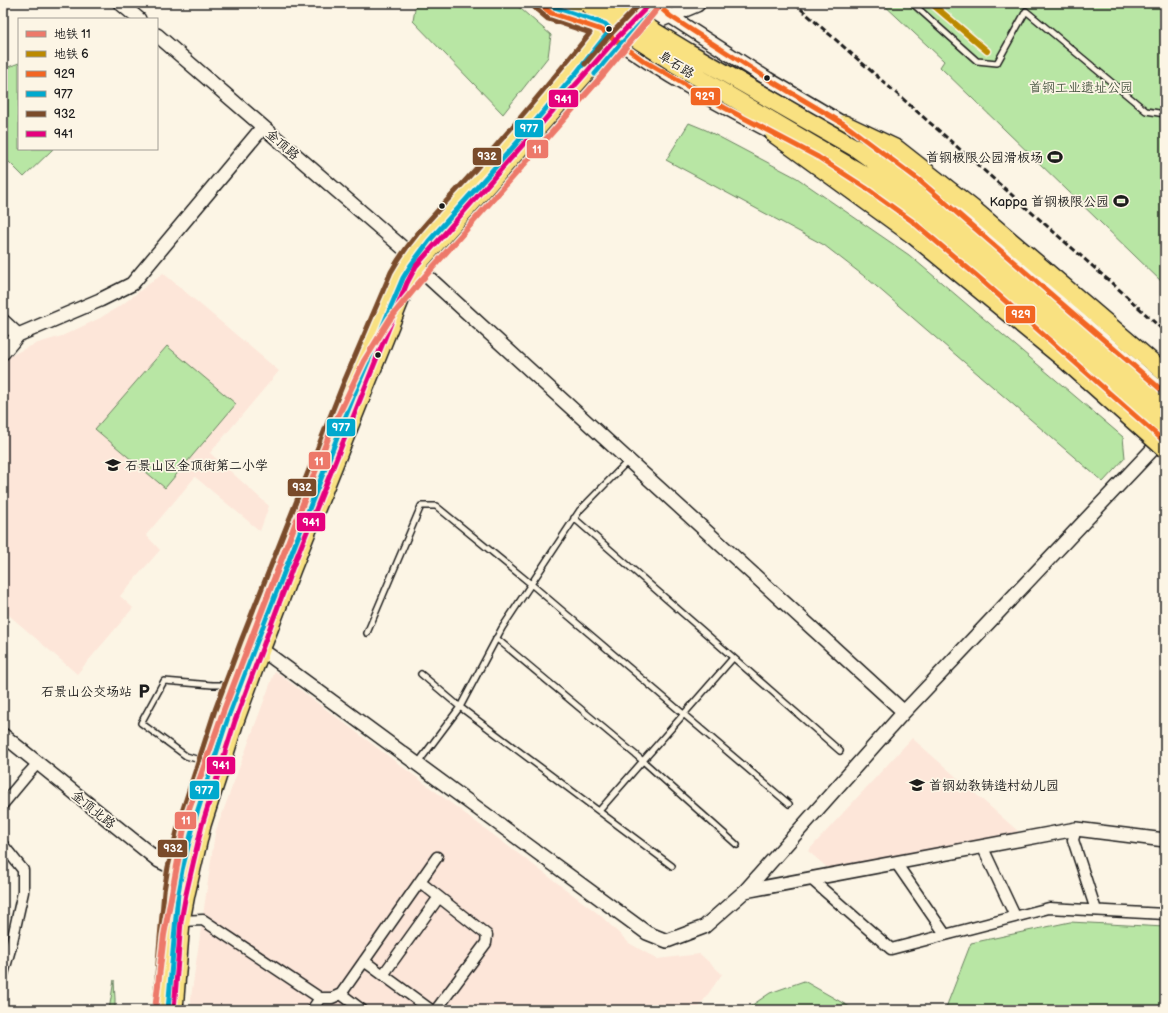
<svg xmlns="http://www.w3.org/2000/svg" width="1168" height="1013" font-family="'Balsamiq Sans','LXGW WenKai TC',sans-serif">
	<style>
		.built { fill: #fde6d9 }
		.green { fill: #b8e6a4; stroke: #6a8160 }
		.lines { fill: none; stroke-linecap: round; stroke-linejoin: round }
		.service-casing { stroke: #1c1c1c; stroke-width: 8 }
		.minor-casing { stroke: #1c1c1c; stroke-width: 13 }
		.tertiary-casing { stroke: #1c1c1c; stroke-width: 16 }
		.primary-casing { stroke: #1c1c1c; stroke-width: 19 }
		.trunk-casing { stroke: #1c1c1c; stroke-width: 20 }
		.service { stroke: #fcf5e5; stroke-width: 5 }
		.minor { stroke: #fcf5e5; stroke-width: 10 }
		.tertiary { stroke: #fcf5e5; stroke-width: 13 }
		.primary { stroke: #f9e181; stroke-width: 16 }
		.trunk { stroke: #f9e181; stroke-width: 17 }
		.rail { stroke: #1c1c1c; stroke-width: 3; stroke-dasharray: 6 3; stroke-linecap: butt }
		.trunk-bridge-casing { stroke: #1c1c1c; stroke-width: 20; stroke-linecap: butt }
		.trunk-bridge { stroke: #f9e181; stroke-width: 17 }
		.bus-1-casing { stroke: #fcf5e5; stroke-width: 8 }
		.bus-2-casing { stroke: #fcf5e5; stroke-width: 8 }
		.bus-3-casing { stroke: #fcf5e5; stroke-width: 8 }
		.bus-4-casing { stroke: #fcf5e5; stroke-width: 8 }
		.bus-1 { stroke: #f26522; stroke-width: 5 }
		.bus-2 { stroke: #00a9ce; stroke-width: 5 }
		.bus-3 { stroke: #7a4b2a; stroke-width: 5 }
		.bus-4 { stroke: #e5007d; stroke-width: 5 }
		.metro-1-casing { stroke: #fcf5e5; stroke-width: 9 }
		.metro-2-casing { stroke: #fcf5e5; stroke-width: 9 }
		.metro-1 { stroke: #ed796a; stroke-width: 6 }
		.metro-2 { stroke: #bb8900; stroke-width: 6 }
		.bus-dot { fill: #1c1c1c; stroke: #fcf5e5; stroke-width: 1.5 }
		.labels { text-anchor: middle; stroke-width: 3.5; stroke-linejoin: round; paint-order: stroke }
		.street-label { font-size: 13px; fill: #1c1c1c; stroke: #fcf5e5 }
		.park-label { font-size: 13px; fill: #4b5945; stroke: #fcf5e5 }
		.poi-label { font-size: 13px; fill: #1c1c1c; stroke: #fcf5e5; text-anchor: end }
		.line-badge { stroke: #fcf5e5; stroke-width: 1.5 }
		.badge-label { font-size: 11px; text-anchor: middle; font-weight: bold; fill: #fff }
	</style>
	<rect width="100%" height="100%" fill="#fcf5e5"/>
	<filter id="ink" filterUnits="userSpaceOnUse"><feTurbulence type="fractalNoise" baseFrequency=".025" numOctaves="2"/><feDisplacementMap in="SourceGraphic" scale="8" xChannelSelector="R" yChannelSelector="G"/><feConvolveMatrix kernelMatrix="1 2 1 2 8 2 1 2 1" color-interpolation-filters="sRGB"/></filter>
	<g filter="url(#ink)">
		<path class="built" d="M163 273 279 371 210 453 269 506 260 531 195 477 146 535 160 550 120 596 133 608 77 674 3 610V363L10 356 26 348 38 343 62 336 100 318 123 304Z
			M275 671 600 915 629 943 657 959 700 954 722 974 697 1010H191V997L215 833Z
			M912 738 1019 832 829 869 808 851Z"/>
		<path class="green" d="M416 3H514L551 35 548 57 503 114 413 21Z
			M882 3H1165V285L940 67 944 61Z
			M19 63V149H53L24 177 3 156V69Z
			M689 123 706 130 797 178 909 255 1123 437 1125 458 1103 482 869 280 824 245 666 160Z
			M167 346 236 404 165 488 95 429Z
			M1070 922 1165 927V1010H945L971 943Z
			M114 980 115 999V1010H109Z
			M804 981 855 1010H745L770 993Z"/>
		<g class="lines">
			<g class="service-casing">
				<path id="service" d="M912 3 977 61 997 63 1026 11 1146 111 1165 114
					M574 518 840 751
					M367 633 421 506H436L531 584 789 804
					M496 638 643 761 737 845
					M421 674 460 707 672 866
					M203 761 186 756 141 723 164 681 212 685H229
					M418 763 460 707 502 628 580 510 628 461
					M599 811 733 658"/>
			</g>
			<g class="minor-casing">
				<path id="minor" d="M3 804 28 774 38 763
					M1076 829 1073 840 1096 910
					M3 845 23 870V892L11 946 3 974
					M982 846 1015 916
					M896 863 945 934
					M811 879 891 949 1049 908 1165 914
					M420 882 487 935 486 943 436 1010
					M181 921 203 920 320 998H332L341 994 437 857
					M364 961 431 1010
					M383 975 439 897
					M341 994 362 1010
					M319 1010 314 1007 320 998"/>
			</g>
			<g class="tertiary-casing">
				<path id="tertiary" d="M120 3 139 19
					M539 3 551 13 591 27
					M655 3 670 16 693 31 768 79 844 124 919 180 1165 393
					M640 29 697 5 699 3
					M157 35 410 254
					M609 35C663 75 723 107 783 138
					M824 161 866 188 912 221 1005 300
					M416 266 904 712
					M3 321 18 335
					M3 353 18 335 100 300 132 284 263 127
					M261 650 269 655 647 933 667 941 704 927 745 891 1076 829 1165 840
					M3 735 159 861 182 872
					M745 891 904 712 1151 451 1161 438"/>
			</g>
			<g class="primary-casing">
				<path id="primary" d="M563 3 602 30
					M626 29 651 3"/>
			</g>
			<g class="trunk-casing">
				<path id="trunk" d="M844 124 897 149 972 208 1165 373
					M774 134 913 235 1064 359
					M161 1010 171 892 175 869 188 817 222 712 248 643 350 387 397 275C416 239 451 207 478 177 520 129 562 80 602 30
					M174 1010 181 921 186 894 202 825 221 766 235 721 261 650 292 569 407 283 416 266 615 40"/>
			</g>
			<use href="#service" class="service"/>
			<use href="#minor" class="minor"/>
			<use href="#tertiary" class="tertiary"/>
			<use href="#primary" class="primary"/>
			<use href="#trunk" class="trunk"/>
			<path class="rail" d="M794 3 1123 293 1165 332"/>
			<g class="trunk-bridge-casing">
				<path id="trunk-bridge" d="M587 3 640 41 679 66 876 182 912 207 1165 430
					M613 3 637 21 688 52 857 149 913 189 1165 408
					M1064 359 1165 449"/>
			</g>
			<use href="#trunk-bridge" class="trunk-bridge"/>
			<g class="bus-1-casing">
				<path id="bus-1" d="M539 3 551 13 602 30 644 61 725 108 818 157 866 188 912 221 977 276 1165 442
					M655 3 670 16 693 31 768 79 844 124 919 180 1165 393"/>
			</g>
			<g class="bus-2-casing">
				<path id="bus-2" d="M595 74 620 45 656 8
					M168 1010 178 893 182 870 195 819 229 714 255 646 356 390 403 278 411 265 429 241 515 145 577 72 608 33 609 28 605 24 554 7 550 3"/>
			</g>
			<g class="bus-3-casing">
				<path id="bus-3" d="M585 64 610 35 641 3
					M154 1009 164 891 168 867 181 815 215 710 241 641 343 384 391 272C412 234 445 204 474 171 514 126 552 80 590 33L548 19 535 8"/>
			</g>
			<g class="bus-4-casing">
				<path id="bus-4" d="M174 1010 181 921 186 894 202 825 235 721 292 569 407 283 416 266 615 40 651 3"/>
			</g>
			<use href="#bus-1" class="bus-1"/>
			<use href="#bus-2" class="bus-2"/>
			<use href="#bus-3" class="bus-3"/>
			<use href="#bus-4" class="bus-4"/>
			<g class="metro-1-casing">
				<path id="metro-1" d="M155 1010 164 935 186 818 222 715 330 433 364 361 390 319 419 283 601 77 662 3"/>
			</g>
			<g class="metro-2-casing">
				<path id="metro-2" d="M931 3 987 51"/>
			</g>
			<use href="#metro-1" class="metro-1"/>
			<use href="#metro-2" class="metro-2"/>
		</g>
	</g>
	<defs>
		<g id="stadium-bare" transform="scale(1.2)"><path d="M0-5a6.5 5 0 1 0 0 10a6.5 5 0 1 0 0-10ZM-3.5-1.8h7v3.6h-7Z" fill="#1c1c1c" stroke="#fcf5e5" stroke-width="2.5" paint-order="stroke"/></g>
		<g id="school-bare" transform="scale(1.2)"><path d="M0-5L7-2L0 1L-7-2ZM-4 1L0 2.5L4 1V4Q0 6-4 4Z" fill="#1c1c1c" stroke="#fcf5e5" stroke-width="2.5" paint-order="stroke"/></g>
		<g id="parking-bare" transform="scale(1.2)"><path d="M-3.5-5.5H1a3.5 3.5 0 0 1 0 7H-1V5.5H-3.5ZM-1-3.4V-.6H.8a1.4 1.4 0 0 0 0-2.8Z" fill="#1c1c1c" stroke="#fcf5e5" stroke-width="2.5" paint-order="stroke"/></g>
	</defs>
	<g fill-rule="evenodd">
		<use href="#stadium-bare" x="1055" y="157"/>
		<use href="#stadium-bare" x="1121" y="201"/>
		<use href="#school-bare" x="113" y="465"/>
		<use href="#parking-bare" x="144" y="691"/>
		<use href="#school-bare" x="917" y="785"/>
	</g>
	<g class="bus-dot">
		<circle cx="609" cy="29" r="3.5"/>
		<circle cx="767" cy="78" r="3.5"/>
		<circle cx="442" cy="206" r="3.5"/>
		<circle cx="378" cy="355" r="3.5"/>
	</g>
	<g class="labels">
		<g class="street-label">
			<text transform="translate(677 64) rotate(32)" y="5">阜石路</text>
			<text transform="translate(283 144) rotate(41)" y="5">金顶路</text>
			<text transform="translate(94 809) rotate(39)" y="5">金顶北路</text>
		</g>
		<g class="park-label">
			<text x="1081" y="92">首钢工业遗址公园</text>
		</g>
		<g class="poi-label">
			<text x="1043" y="162">首钢极限公园滑板场</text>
			<text x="1109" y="206">Kappa 首钢极限公园</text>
			<text x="125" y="470" text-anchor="start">石景山区金顶街第二小学</text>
			<text x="132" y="696">石景山公交场站</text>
			<text x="929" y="790" text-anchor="start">首钢幼教铸造村幼儿园</text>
		</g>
	</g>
	<g class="line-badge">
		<rect x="690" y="87" width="31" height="19" rx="4" fill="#f26522"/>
		<rect x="548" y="89" width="31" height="19" rx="4" fill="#e5007d"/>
		<rect x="514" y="119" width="30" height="19" rx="4" fill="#00a9ce"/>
		<rect x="526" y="139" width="23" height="20" rx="4" fill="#ed796a"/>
		<rect x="472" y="147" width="30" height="19" rx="4" fill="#7a4b2a"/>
		<rect x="1005" y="305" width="31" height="19" rx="4" fill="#f26522"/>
		<rect x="326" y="418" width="30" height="19" rx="4" fill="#00a9ce"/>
		<rect x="308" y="451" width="23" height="19" rx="4" fill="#ed796a"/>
		<rect x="287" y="478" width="30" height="19" rx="4" fill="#7a4b2a"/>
		<rect x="296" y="512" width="30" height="20" rx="4" fill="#e5007d"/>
		<rect x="206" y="756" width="30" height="19" rx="4" fill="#e5007d"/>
		<rect x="189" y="780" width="31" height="20" rx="4" fill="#00a9ce"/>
		<rect x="174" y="811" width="23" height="19" rx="4" fill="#ed796a"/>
		<rect x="157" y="839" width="31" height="19" rx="4" fill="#7a4b2a"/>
	</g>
	<g class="badge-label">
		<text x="705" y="100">929</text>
		<text x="563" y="103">941</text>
		<text x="529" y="132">977</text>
		<text x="537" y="153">11</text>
		<text x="487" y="160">932</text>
		<text x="1021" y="318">929</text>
		<text x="341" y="431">977</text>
		<text x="319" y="465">11</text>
		<text x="302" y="491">932</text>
		<text x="311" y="526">941</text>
		<text x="221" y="769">941</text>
		<text x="204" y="794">977</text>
		<text x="186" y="824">11</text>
		<text x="173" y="852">932</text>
	</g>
	<rect width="1168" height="1013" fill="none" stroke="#fcf5e5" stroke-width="16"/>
	<rect x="8" y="8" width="1152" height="997" fill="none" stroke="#1c1c1c" stroke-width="1.5" filter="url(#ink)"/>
	<rect x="18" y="18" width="140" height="132" fill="#fcf5e5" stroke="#a29e95"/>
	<rect x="26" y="31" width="20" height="6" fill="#ed796a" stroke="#a29e95"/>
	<text x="54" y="38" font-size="12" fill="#1c1c1c">地铁 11</text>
	<rect x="26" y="51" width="20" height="6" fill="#bb8900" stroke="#a29e95"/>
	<text x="54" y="58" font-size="12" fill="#1c1c1c">地铁 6</text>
	<rect x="26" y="71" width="20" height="6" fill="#f26522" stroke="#a29e95"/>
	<text x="54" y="78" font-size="12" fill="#1c1c1c">929</text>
	<rect x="26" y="91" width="20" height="6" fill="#00a9ce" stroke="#a29e95"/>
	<text x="54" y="98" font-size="12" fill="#1c1c1c">977</text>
	<rect x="26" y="111" width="20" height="6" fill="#7a4b2a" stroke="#a29e95"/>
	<text x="54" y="118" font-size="12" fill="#1c1c1c">932</text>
	<rect x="26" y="131" width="20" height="6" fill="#e5007d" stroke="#a29e95"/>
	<text x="54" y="138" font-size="12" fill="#1c1c1c">941</text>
</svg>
